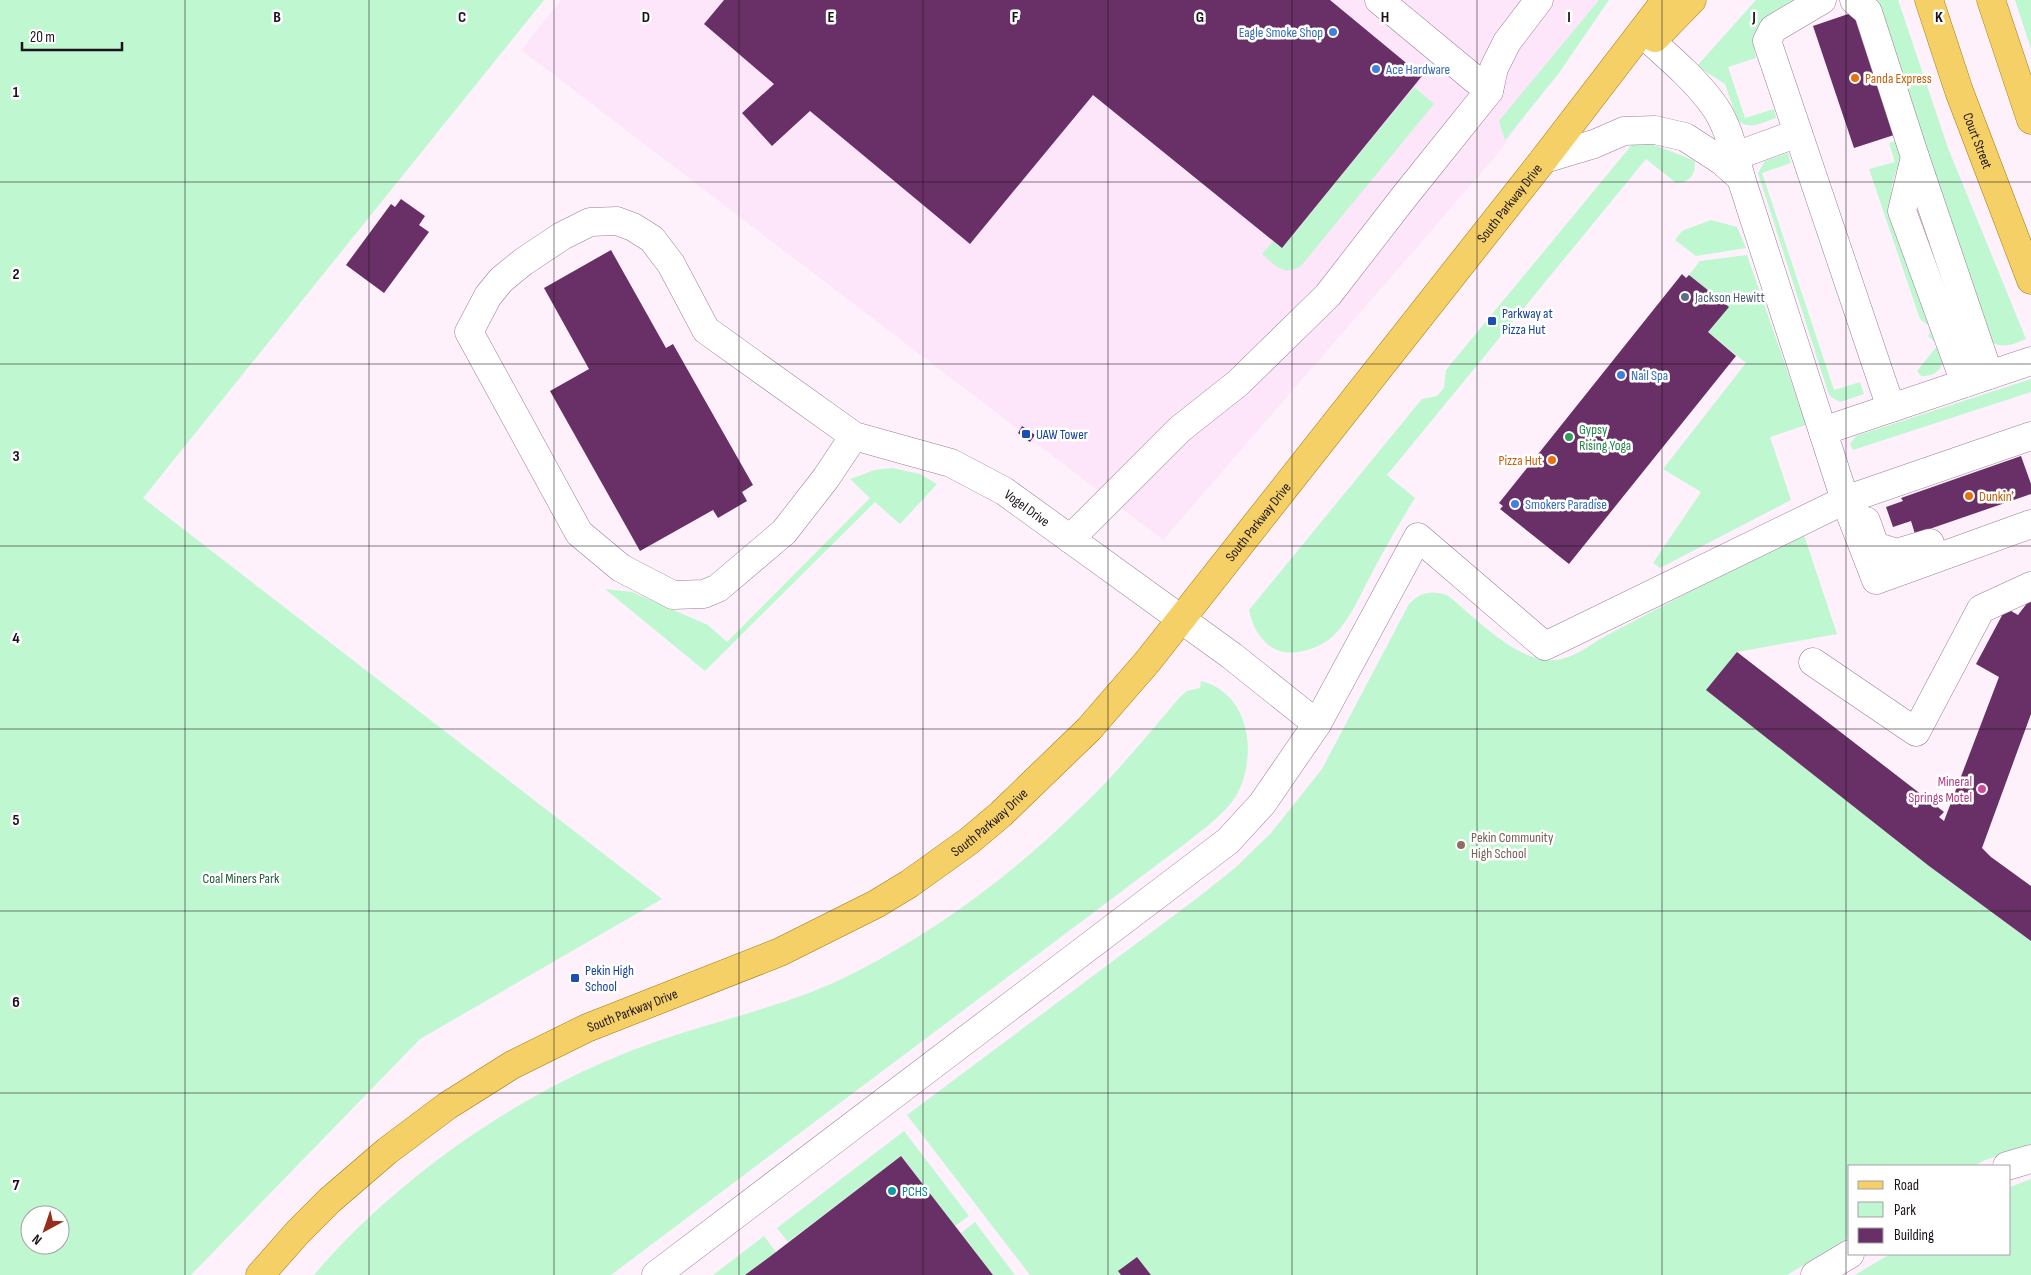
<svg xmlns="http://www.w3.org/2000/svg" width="2031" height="1275" font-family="'Sofia Sans Condensed',sans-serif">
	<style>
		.built { fill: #fde6fa }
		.green { fill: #bff7d0; fill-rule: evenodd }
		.building { fill: #692f67 }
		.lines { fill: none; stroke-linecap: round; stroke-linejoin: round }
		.minor-casing { stroke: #9a7e98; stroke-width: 29 }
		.major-casing { stroke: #a47a0a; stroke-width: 29 }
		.minor { stroke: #fff; stroke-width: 28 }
		.major { stroke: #f4d066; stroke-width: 28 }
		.grid { fill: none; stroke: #1d131c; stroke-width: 1; stroke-opacity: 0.55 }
		.shop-dot { fill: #3f7fe0; stroke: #fff; stroke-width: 2 }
		.food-dot { fill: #e8710a; stroke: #fff; stroke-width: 2 }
		.service-dot { fill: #5c6f8a; stroke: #fff; stroke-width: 2 }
		.transit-dot { fill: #1a4fb4; stroke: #fff; stroke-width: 2 }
		.leisure-dot { fill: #2e9e5b; stroke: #fff; stroke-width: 2 }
		.hotel-dot { fill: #d1479c; stroke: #fff; stroke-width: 2 }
		.education-dot { fill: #8d6e63; stroke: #fff; stroke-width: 2 }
		.culture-dot { fill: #0f9aa8; stroke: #fff; stroke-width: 2 }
		.labels { text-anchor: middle; stroke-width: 5; stroke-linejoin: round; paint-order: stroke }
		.shop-label { font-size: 14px; fill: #366cbe; stroke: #fff; text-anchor: start }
		.food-label { font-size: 14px; fill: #c56008; stroke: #fff; text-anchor: start }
		.street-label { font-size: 14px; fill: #1d131c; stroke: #fff }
		.service-label { font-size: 14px; fill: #4e5e75; stroke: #fff; text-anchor: start }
		.transit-label { font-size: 14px; fill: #164399; stroke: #fff; text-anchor: start }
		.leisure-label { font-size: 14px; fill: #27864d; stroke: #fff; text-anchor: start }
		.hotel-label { font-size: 14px; fill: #b23c85; stroke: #fff; text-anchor: end }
		.education-label { font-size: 14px; fill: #785e54; stroke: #fff; text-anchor: start }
		.park-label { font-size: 14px; fill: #205d39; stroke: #fff }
		.culture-label { font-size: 14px; fill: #0d838f; stroke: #fff; text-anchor: start }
		.grid-label { font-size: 16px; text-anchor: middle; font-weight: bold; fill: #1d131c; stroke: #fff; stroke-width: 5; stroke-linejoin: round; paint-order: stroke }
	</style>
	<rect width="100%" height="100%" fill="#fef1fc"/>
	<path class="built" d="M561 0H1607L1496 156 1163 540 521 50Z"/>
	<path class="green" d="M0 0H544L143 498 662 899 420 1039 191 1275H0ZM30 1215H60V1245H30Z
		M1599 0H1609L1559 73 1505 140 1499 121Z
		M1756 0H1794L1796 3C1772 18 1747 24 1756 58L1728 67 1745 118 1774 109 1776 118C1763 122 1747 132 1737 119L1725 84 1697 66Z
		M1876 0H1898L1948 148 2026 339C2012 345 2003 349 1989 341Z
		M2015 0H2031V49Z
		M1414 87 1434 104 1301 266C1284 277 1275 265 1262 254L1273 241 1282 248Z
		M1899 140 1901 157 1893 181 1891 192 1893 204 1943 357C1943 370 1934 377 1921 376L1917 371 1938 345 1928 336 1930 333 1928 325 1920 319 1869 169 1895 162 1889 143Z
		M1635 141 1657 146 1693 160 1695 162C1695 176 1690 182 1676 183L1646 159 1387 475 1415 498C1400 522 1386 546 1373 571 1361 593 1351 619 1333 636 1321 648 1296 656 1280 651 1263 646 1252 627 1249 610L1422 399 1437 396 1444 388 1446 370Z
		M1788 153 1791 163 1762 173 1834 390 1860 382 1864 394 1840 402 1831 397 1828 392 1758 173 1765 161Z
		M1711 220 1737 227 1746 248 1696 256 1675 240 1682 231Z
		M1747 255 1806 425 1770 437 1791 500 1660 568 1653 563 1701 492 1663 469 1746 363 1708 332 1728 307 1689 275 1700 261Z
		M2031 379V392L1853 450 1850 444 1856 436Z
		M892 468 920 474 937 484 900 524 875 502 705 671 605 589 632 592 708 625 727 642 870 498 850 479 875 470Z
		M1803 532 1837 634 1737 652 1707 690 1929 866 2031 941V1145L1985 1160 1974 1166H1850V1237L1787 1275H1151L1137 1257 1119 1271 1121 1275H1030L907 1115 1196 899 1235 868 1271 833 1322 769 1409 604C1420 592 1432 590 1447 595 1475 617 1517 663 1554 660 1572 659 1586 648 1600 639Z
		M1201 681C1251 694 1258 757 1236 796 1224 815 1203 829 1186 843L611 1275H314C401 1173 531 1084 658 1041 725 1018 795 1004 858 971 936 931 1010 876 1073 815 1112 779 1146 737 1180 697L1187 691 1200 688Z
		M904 1131 969 1216 955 1226 901 1156 788 1242 777 1228Z
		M2031 1179V1275H1855L1890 1254H2010V1187Z
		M975 1222 1015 1275H993L961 1233Z
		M764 1236 776 1252 745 1275H713Z"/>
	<path class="building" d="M724 0H1330L1422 76 1282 248 1093 95 970 244 810 111 772 146 742 113 774 84 704 24Z
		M1854 12 1894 135 1854 148 1813 26Z
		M401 199 425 216 419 225 429 232 384 293 346 265 391 204 395 207Z
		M611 250 666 348 673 344 753 485 742 492 747 501 718 518 713 510 640 551 550 391 589 369 544 288Z
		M1682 274 1686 278 1689 275 1729 307 1708 332 1736 356 1569 564 1500 509 1503 506 1499 503Z
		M1022 426 1035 435 1030 442 1018 433Z
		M2021 456 2031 484V494L1915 534 1911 521 1893 527 1886 507 1903 501 1901 498Z
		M2031 598V714L1982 848 1991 857 2031 886V941L1929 866 1706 690 1737 652 1944 812 1939 817 1944 821 1999 677 1976 664 2006 608 2018 615Z
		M901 1156 993 1275H745L776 1252Z
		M1137 1257 1151 1275H1121L1118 1271Z"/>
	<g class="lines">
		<g class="minor-casing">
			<g id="minor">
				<path d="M1822 0 1773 29 1767 41 1891 408"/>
				<path d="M1854 0 1868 12 1915 157 1902 211 1965 383"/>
				<path d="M1489 91 1494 68 1507 42 1539 0"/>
				<path d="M1915 157 1989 375"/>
				<path d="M1544 159 1594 144 1624 131 1655 130 1685 137 1722 161 1741 178"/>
				<path d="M1722 161 1798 133"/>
				<path d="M1823 431 2031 361"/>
				<path id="s1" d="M854 436 826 478 784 532 718 588 704 594 673 595 621 568 579 533 469 332 488 296 501 280 523 262 562 236 590 222 617 221 633 227 652 239 671 264 706 330 854 436 951 463 1004 491 1232 656 1317 724"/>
				<path d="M2031 436 1845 500 1876 580 2031 524"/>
				<path d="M1866 521 1875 546 1897 553 1930 543"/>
				<path d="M1070 539 1180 429 1238 383 1328 295 1404 197 1489 91 1379 0"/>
				<path d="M1813 662 1916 732 1981 609 2031 586"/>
				<path d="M2007 1166 2031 1159"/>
				<path d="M656 1275 1228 841 1262 804 1317 724 1418 537 1545 646 1845 500 1741 178C1734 153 1728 123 1712 103 1693 77 1666 55 1642 33"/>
				<path d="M1815 1275 1850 1254"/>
			</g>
		</g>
		<g class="major-casing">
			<g id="major">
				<path id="s2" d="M1929 0 1959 91 2031 280"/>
				<path d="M1991 0 2031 120"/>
				<path d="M1655 38 1692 0"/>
				<path id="s3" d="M260 1275 298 1232 330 1200 387 1151 447 1106 512 1065 587 1028 780 952 876 904 909 884 969 841 1001 814 1089 729 1148 661 1544 159 1666 0"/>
			</g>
		</g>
		<use href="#minor" class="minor"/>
		<use href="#major" class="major"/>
	</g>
	<path class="grid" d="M185 0V1275M369 0V1275M554 0V1275M739 0V1275M923 0V1275M1108 0V1275M1292 0V1275M1477 0V1275M1662 0V1275M1846 0V1275M0 182H2031M0 364H2031M0 546H2031M0 729H2031M0 911H2031M0 1093H2031"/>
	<g class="shop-dot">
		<circle cx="1333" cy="32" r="5"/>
		<circle cx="1376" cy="69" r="5"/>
		<circle cx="1621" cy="375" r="5"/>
		<circle cx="1515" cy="504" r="5"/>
	</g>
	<g class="food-dot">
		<circle cx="1855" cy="78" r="5"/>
		<circle cx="1552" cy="460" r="5"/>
		<circle cx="1969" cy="496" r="5"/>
	</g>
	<circle class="service-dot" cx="1685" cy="297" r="5"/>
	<g class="transit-dot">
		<rect x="1487" y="316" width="10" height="10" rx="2.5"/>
		<rect x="1021" y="429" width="10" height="10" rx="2.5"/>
		<rect x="570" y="973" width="10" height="10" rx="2.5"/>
	</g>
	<circle class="leisure-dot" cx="1569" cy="437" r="5"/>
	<circle class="hotel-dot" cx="1982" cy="789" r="5"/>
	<circle class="education-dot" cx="1461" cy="845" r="5"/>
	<circle class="culture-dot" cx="892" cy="1191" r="5"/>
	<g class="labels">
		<g class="shop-label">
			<text x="1323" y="37" text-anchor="end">Eagle Smoke Shop</text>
			<text x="1386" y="74">Ace Hardware</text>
			<text x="1631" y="380">Nail Spa</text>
			<text x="1525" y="509">Smokers Paradise</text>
		</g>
		<g class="food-label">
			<text x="1865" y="83">Panda Express</text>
			<text x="1542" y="465" text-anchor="end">Pizza Hut</text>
			<text x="1979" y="501">Dunkin'</text>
		</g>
		<g class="street-label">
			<text dy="5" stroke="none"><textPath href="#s2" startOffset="149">Court Street</textPath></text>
			<text dy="5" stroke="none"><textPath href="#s3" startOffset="1678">South Parkway Drive</textPath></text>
			<text dy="5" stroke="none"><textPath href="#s1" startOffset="1306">Vogel Drive</textPath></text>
			<text dy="5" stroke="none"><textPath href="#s3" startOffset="1272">South Parkway Drive</textPath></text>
			<text dy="5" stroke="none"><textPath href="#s3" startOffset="868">South Parkway Drive</textPath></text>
			<text dy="5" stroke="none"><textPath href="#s3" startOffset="462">South Parkway Drive</textPath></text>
		</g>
		<g class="service-label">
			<text x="1695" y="302">Jackson Hewitt</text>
		</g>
		<g class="transit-label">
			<text x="1502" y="318">Parkway at<tspan x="1502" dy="16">Pizza Hut</tspan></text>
			<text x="1036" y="439">UAW Tower</text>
			<text x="585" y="975">Pekin High<tspan x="585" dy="16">School</tspan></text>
		</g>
		<g class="leisure-label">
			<text x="1579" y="434">Gypsy<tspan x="1579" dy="16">Rising Yoga</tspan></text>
		</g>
		<g class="hotel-label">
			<text x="1972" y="786">Mineral<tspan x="1972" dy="16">Springs Motel</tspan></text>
		</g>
		<g class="education-label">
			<text x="1471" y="842">Pekin Community<tspan x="1471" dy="16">High School</tspan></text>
		</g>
		<g class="park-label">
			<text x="241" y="883">Coal Miners Park</text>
		</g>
		<g class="culture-label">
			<text x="902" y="1196">PCHS</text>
		</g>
	</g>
	<g class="grid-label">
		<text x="277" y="22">B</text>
		<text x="462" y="22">C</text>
		<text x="646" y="22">D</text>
		<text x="831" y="22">E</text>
		<text x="1015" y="22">F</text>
		<text x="1200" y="22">G</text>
		<text x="1385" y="22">H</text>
		<text x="1569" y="22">I</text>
		<text x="1754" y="22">J</text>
		<text x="1939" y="22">K</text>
		<text x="16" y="97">1</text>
		<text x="16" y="279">2</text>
		<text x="16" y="461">3</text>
		<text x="16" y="643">4</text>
		<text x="16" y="825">5</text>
		<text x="16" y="1007">6</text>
		<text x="16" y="1190">7</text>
	</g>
	<rect x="1848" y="1165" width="162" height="90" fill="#ffffff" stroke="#a5a1a4"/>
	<rect x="1858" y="1181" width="25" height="8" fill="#f4d066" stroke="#a5a1a4"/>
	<text x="1894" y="1190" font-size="15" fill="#1d131c">Road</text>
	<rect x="1858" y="1202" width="25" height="15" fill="#bff7d0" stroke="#a5a1a4"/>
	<text x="1894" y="1215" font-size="15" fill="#1d131c">Park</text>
	<rect x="1858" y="1228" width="25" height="15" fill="#692f67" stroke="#a5a1a4"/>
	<text x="1894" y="1240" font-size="15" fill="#1d131c">Building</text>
	<g transform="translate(45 1230) rotate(220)"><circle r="24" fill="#ffffff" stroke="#a5a1a4"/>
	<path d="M0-4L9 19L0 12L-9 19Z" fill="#972d1c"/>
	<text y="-8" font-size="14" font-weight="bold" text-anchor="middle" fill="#1d131c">N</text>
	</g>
	<path d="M22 42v8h100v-8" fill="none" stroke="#1d131c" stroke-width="2.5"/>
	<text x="30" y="42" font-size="15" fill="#1d131c" stroke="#ffffff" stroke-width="4" paint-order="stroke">20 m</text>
</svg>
